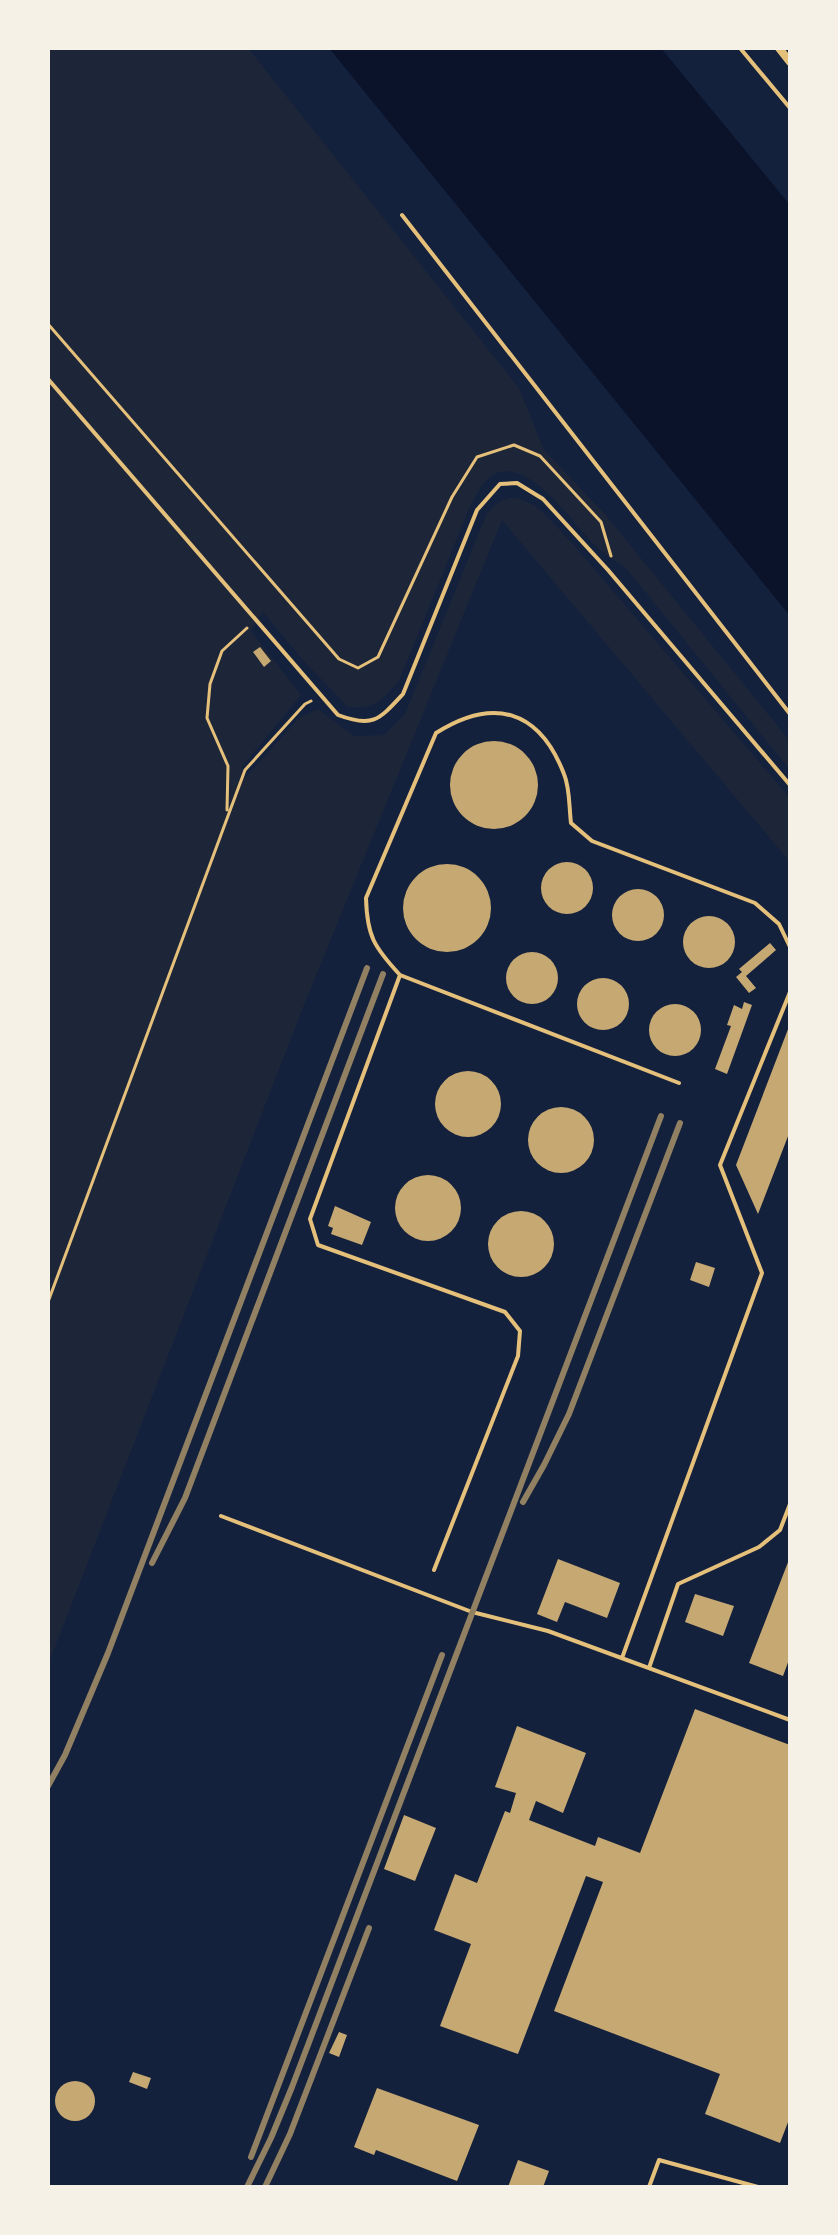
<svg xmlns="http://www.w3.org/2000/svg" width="838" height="2235" font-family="'Archivo Narrow',sans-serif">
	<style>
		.green { fill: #1d2539 }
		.water { fill: #0b132b }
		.building { fill: #c6a872 }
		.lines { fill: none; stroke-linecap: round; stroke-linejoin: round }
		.path { stroke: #e5c07b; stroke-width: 3 }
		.service { stroke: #e5c07b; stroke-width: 4 }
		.minor { stroke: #e5c07b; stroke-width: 8 }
		.rail { stroke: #918062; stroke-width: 6 }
	</style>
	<rect width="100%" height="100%" fill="#14213d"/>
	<path class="green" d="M48 48H248L519 388 544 450 604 513 790 741V770L626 568C618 562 608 557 600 550 577 530 535 463 500 472 484 476 476 495 469 509L399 681C381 701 376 709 348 707L302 659 263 612 251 631 301 695 242 767 246 777 299 718 318 709 354 736 384 735 405 714 487 513C492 509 497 502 503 500 529 489 556 527 572 543L790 798V862L502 520 302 1010 48 1665Z"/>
	<path class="water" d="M329 48H661L790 205V616Z"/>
	<path class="building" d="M260 647 271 661 264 667 253 652Z
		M450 785a44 44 0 1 1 88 0a44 44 0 1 1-88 0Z
		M541 888a26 26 0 1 1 52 0a26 26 0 1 1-52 0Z
		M403 908a44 44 0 1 1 88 0a44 44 0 1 1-88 0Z
		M612 915a26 26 0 1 1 52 0a26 26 0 1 1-52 0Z
		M683 942a26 26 0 1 1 52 0a26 26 0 1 1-52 0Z
		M770 943 776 950 746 976 756 988 749 993 736 977 742 972 739 969Z
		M506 978a26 26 0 1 1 52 0a26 26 0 1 1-52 0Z
		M577 1004a26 26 0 1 1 52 0a26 26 0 1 1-52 0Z
		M744 1002 752 1005 727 1074 715 1069 731 1026 727 1025 734 1005 742 1009Z
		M649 1030a26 26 0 1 1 52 0a26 26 0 1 1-52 0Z
		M790 1024V1131L758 1214 736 1165Z
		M435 1104a33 33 0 1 1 66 0a33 33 0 1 1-66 0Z
		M528 1140a33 33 0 1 1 66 0a33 33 0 1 1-66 0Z
		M395 1208a33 33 0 1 1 66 0a33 33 0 1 1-66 0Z
		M335 1206 371 1222 362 1245 331 1234 333 1228 328 1226Z
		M488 1244a33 33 0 1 1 66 0a33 33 0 1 1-66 0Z
		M696 1262 715 1268 709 1287 690 1280Z
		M790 1557V1657L783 1676 749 1663Z
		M558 1559 620 1583 607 1618 565 1602 557 1622 537 1614Z
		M695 1594 734 1606 723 1636 685 1622Z
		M695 1709 790 1745V2117L780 2143 705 2114 720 2074 554 2011 603 1882 586 1876 518 2054 440 2026 471 1944 434 1930 455 1874 477 1883 505 1811 510 1813 516 1793 495 1787 517 1726 586 1753 563 1813 536 1801 529 1820 595 1846 598 1837 640 1853Z
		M404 1815 436 1828 415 1881 384 1869Z
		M339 2032 347 2035 339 2057 329 2053Z
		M133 2072 151 2078 147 2089 129 2082Z
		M55 2101a20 20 0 1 1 40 0a20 20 0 1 1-40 0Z
		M377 2088 479 2125 457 2181 376 2150 374 2155 354 2147Z
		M518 2160 549 2171 543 2187H508Z"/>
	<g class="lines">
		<path class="path" d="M48 324 339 659 358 668 378 657 452 497 477 457 514 445 540 456 601 522 611 556
			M227 810 228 766 207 718 210 684 222 651 247 628
			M48 1302 245 770 305 704 311 701"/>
		<path class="service" d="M740 48 790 108
			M402 215 790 714
			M48 379 338 715C373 728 379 720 403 694L477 510 500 484 517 483 543 499 608 570 790 785
			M400 975 310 1219 318 1245 505 1312 520 1331 518 1356 434 1570
			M679 1083 400 975C374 947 367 936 366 898L436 733C493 697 539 709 564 774 570 788 569 807 571 823L592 841 755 903 779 924 790 947
			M221 1516 472 1612 548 1631 790 1720
			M622 1658 762 1273 720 1165 790 992
			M649 1668 678 1584 759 1547 780 1530 790 1504
			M649 2187 659 2160 758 2187"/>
		<path class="minor" d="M779 48 790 62"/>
		<path class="rail" d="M523 1502 544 1465 569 1414 680 1123
			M152 1563 185 1498 383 974
			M48 1786 65 1755 108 1653 367 968
			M251 2157 442 1655
			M247 2187 271 2138 292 2087 661 1116
			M265 2187 290 2134 369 1928"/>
	</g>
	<rect width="838" height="2235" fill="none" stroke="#f6f1e7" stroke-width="100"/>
</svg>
